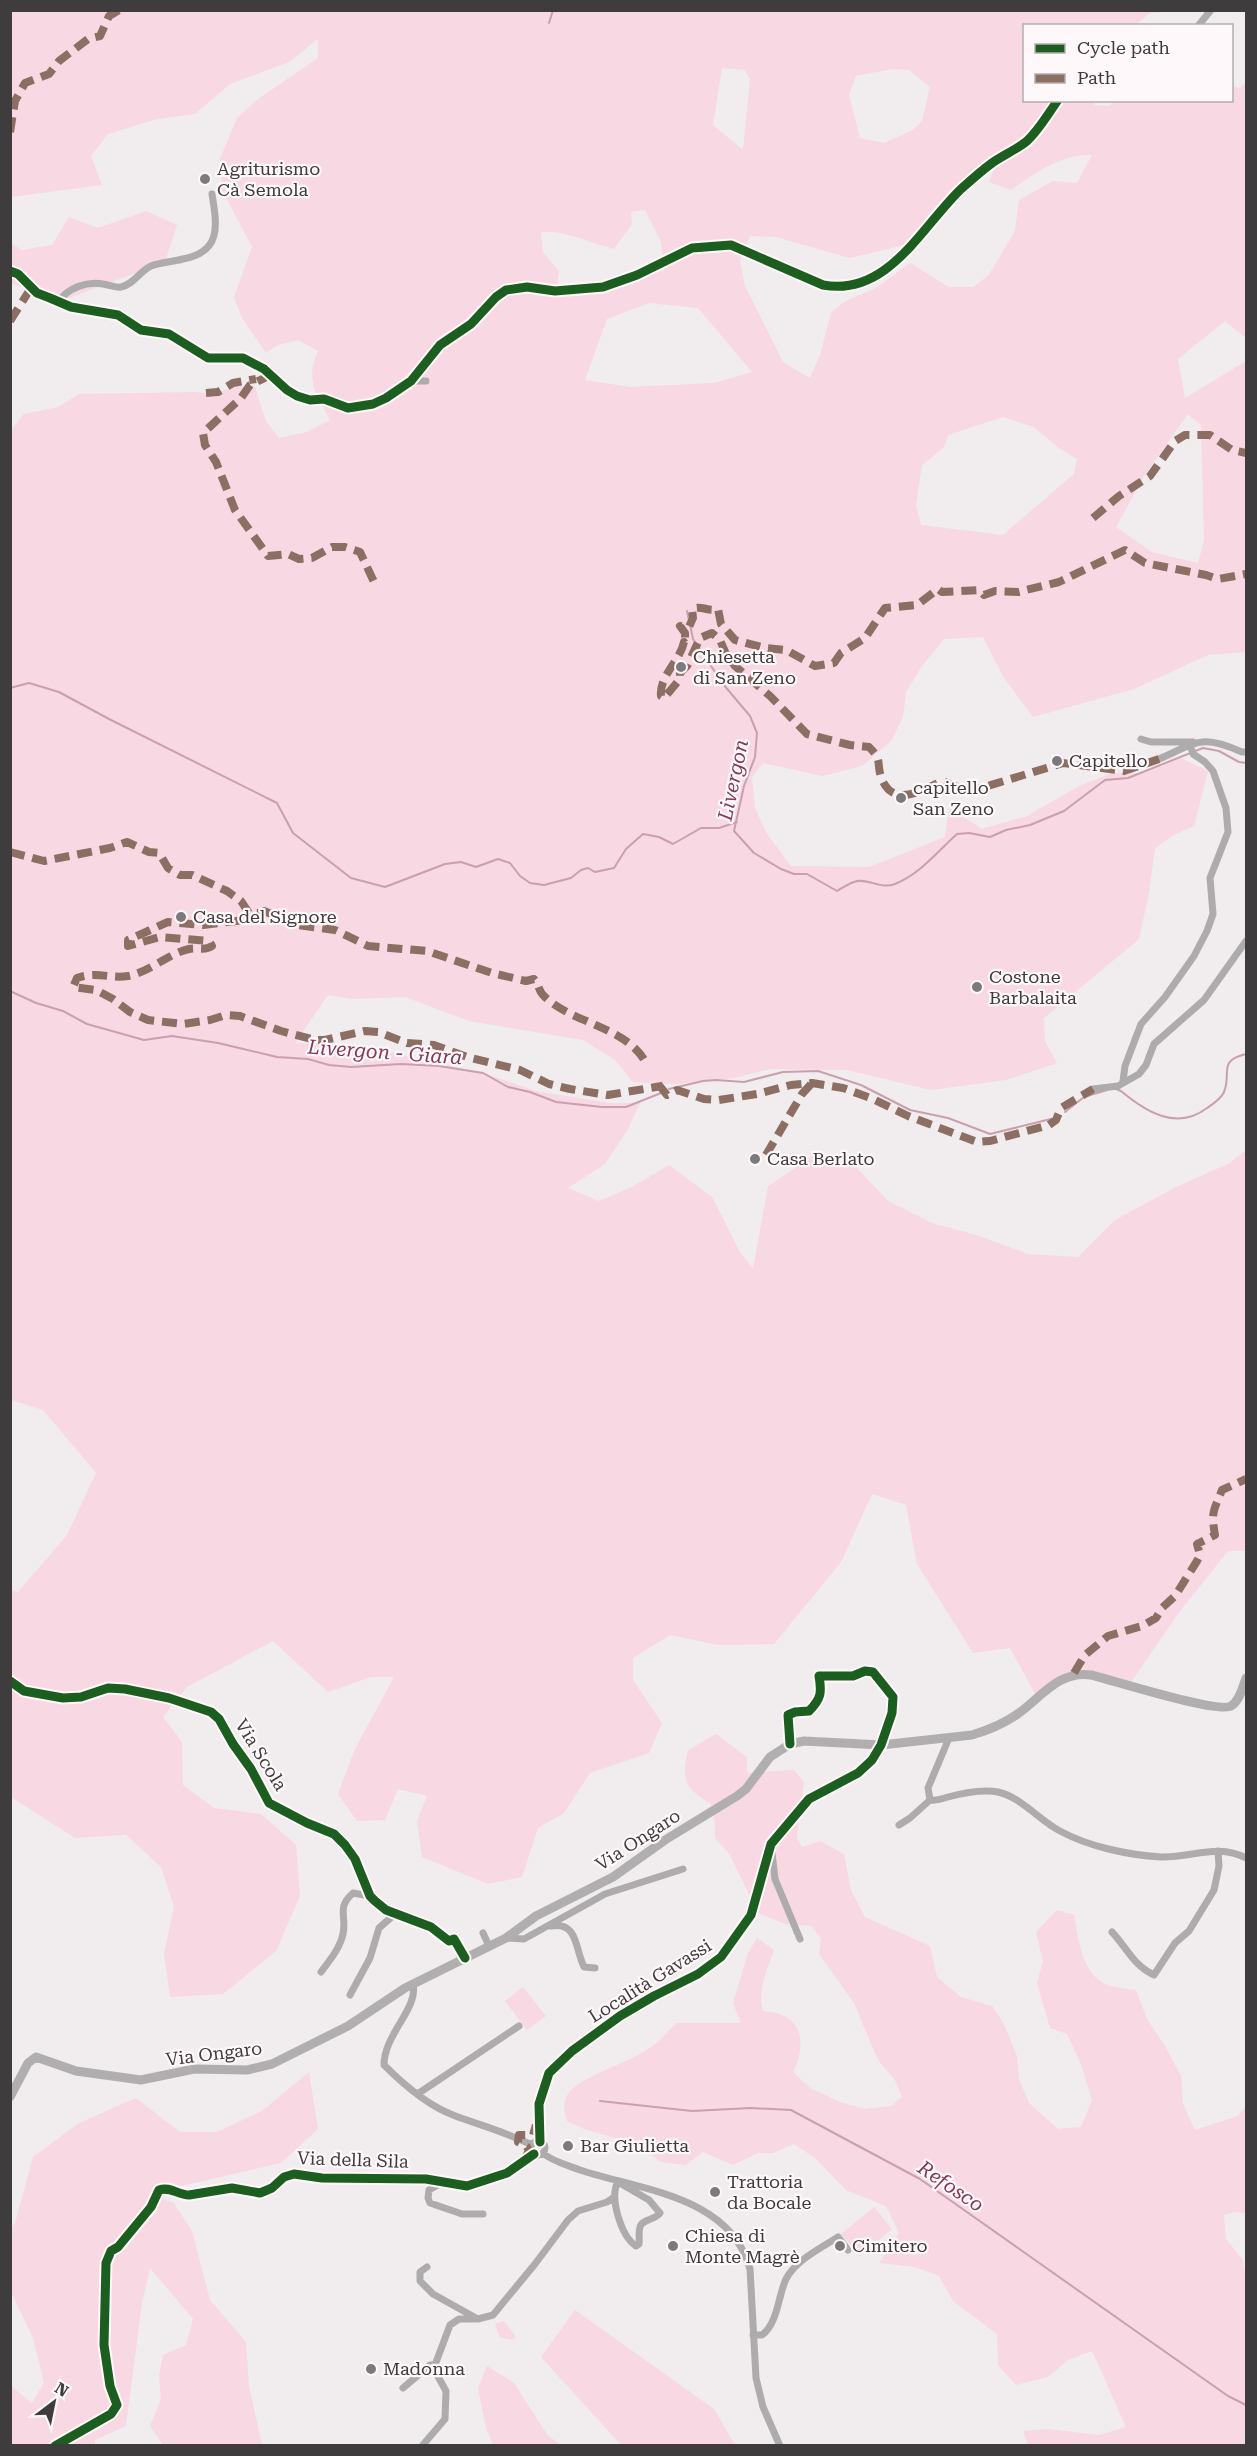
<svg xmlns="http://www.w3.org/2000/svg" width="1257" height="2456" font-family="'Roboto Serif',serif">
	<style>
		.green { fill: #f8d8e2; fill-rule: evenodd }
		.lines { fill: none; stroke-linecap: round; stroke-linejoin: round }
		.stream { stroke: #ca9fae; stroke-width: 2 }
		.minor { stroke: #aeabad; stroke-width: 7 }
		.major { stroke: #b1aeaf; stroke-width: 9 }
		.quiet { stroke: #8d6e63; stroke-width: 8; stroke-dasharray: 15 8; stroke-linecap: butt }
		.cycleway-casing { stroke: #fff8fa; stroke-width: 13 }
		.cycleway { stroke: #1b5e20; stroke-width: 9 }
		.poi-dot { fill: #7d7a7b; stroke: #fff8fa; stroke-width: 2 }
		.labels { text-anchor: middle; stroke-width: 4.5; stroke-linejoin: round; paint-order: stroke }
		.poi-label { font-size: 18px; fill: #3f3c3d; stroke: #fff8fa; text-anchor: start }
		.street-label { font-size: 18px; fill: #3f3c3d; stroke: #fff8fa }
		.water-label { font-size: 20px; font-style: italic; fill: #843957; stroke: #fff8fa }
	</style>
	<rect width="100%" height="100%" fill="#f1ecee"/>
	<path class="green" d="M11 11H1173L1150 13 1135 25 1024 26V100L1054 101 1027 134 955 190 904 245 850 258 776 237 750 236 740 261 745 286 783 362 810 378 820 355 831 313 844 302 876 288 910 263 949 287H973L989 275 1015 231 1019 200 1053 181 1077 183 1092 155C1061 154 1035 173 1011 190L989 182 998 159 1030 137 1062 101H1095L1094 105 1109 106 1116 101 1232 100V86L1240 88 1246 82V338L1225 321 1178 359 1185 398 1246 361V652L1208 655 1134 689 1033 717 1004 678 983 637 944 639 922 666 906 692 903 717 891 741 862 766 822 776 763 763 752 777 755 808 767 834 791 866 869 867 945 837 949 808 982 829 1027 816 1079 786 1112 773H1144L1181 758 1208 771 1194 826 1174 835 1155 848 1149 893 1139 939 1044 1018 1045 1041 1057 1063 1006 1080 931 1090 847 1070 770 1069 734 1078 677 1084 633 1082 615 1060 583 1040 469 1021 405 997 353 999 328 995 295 1043 367 1047 483 1073 536 1091 609 1103H640L627 1131 605 1164 568 1188 599 1201 632 1187 669 1165 712 1197 740 1252 753 1269 768 1186 813 1156 854 1165 888 1201 932 1223 976 1235 1028 1254 1078 1257 1115 1220 1176 1187 1230 1163 1246 1150V1551H1228L1177 1615 1127 1688C1080 1675 1078 1670 1039 1701L1010 1648 973 1653 917 1564 906 1505 872 1494 841 1562 774 1644 718 1645 670 1635 633 1658V1680L662 1723 649 1753 590 1773 564 1813 538 1828 522 1877 488 1884 422 1857 417 1821 427 1796 398 1789 385 1820 357 1821 338 1794 355 1749 394 1677H371L328 1692 273 1641 187 1687 163 1717 182 1742 183 1785 214 1808 261 1814 296 1845 300 1896 276 1951 223 1994 170 1997 164 1954 174 1907 161 1867 126 1835 75 1838 11 1797V1590L18 1592 67 1535 96 1473 43 1410 11 1400V430L24 414 58 407 79 394 196 392 212 395 234 386 255 387 266 421 279 438 307 432 330 420C316 394 305 380 318 351L298 340 278 345 266 353 242 318 234 297 252 247 222 190 220 159 237 118 258 99 318 58V39L289 62 230 84 195 114 157 119 108 134 91 156 102 185 11 197ZM722 68 745 70 750 79 743 150 713 125ZM892 69 909 70 930 87 922 121 913 130 884 143 860 138 849 95 856 76ZM645 210 661 242 664 270 614 288 556 294 559 271 543 252 541 232C566 230 589 243 614 249L632 224 631 212ZM649 303 698 308 752 372 714 383 631 387 585 380 607 319ZM1188 414 1201 425 1204 540 1198 563 1152 552 1116 527 1146 473ZM1003 417 1034 427 1059 448 1077 459 1074 474 1003 535 921 525 916 505 922 465 944 447 948 435Z
		M146 211 177 225 165 262 58 302 11 283 10 243 22 250 52 245 69 217 98 228Z
		M716 1734 747 1757V1773L794 1770 804 1782 797 1837 802 1847 820 1841 844 1854 851 1890 865 1917 930 1946 937 1977 961 1997 992 2006 1003 2022 1017 2056 1019 2079 1029 2103 1058 2129 1081 2127 1092 2100 1081 2064 1067 2034 1050 2028 1037 1983 1043 1961 1036 1932 1057 1910 1074 1915C1078 1938 1082 1976 1108 1985 1116 1988 1127 1989 1136 1990L1147 2019 1165 2046 1181 2076 1183 2104 1195 2130 1238 2116 1246 2106V2213L1235 2212 1224 2215 1226 2239 1243 2260 1246 2281V2445H1028L1023 2431 1048 2429 1099 2435 1126 2427 1092 2351 1068 2360 1048 2377 1016 2385 998 2365 997 2334 953 2301 939 2276 915 2267 879 2263 899 2233 886 2206 846 2190 815 2158 794 2144 773 2153H758L733 2165 703 2152 686 2165 661 2162 639 2145 584 2129 567 2121C564 2111 562 2103 568 2094 578 2078 627 2063 645 2051 657 2044 666 2034 676 2023H741L733 2003 748 1953 757 1938 774 1950C767 1970 757 1990 763 2011 769 2012 776 2012 782 2015 806 2025 803 2053 793 2072L810 2088 840 2102 865 2109 891 2106 902 2097 895 2080 878 2060 854 2003 819 1954 821 1938 811 1926 785 1924 758 1913 730 1855 715 1838V1823L711 1804C685 1788 681 1781 688 1750Z
		M523 1987 546 2016 527 2030 505 2001Z
		M309 2072 318 2129 281 2163 160 2191 161 2199 173 2202 192 2231 210 2300 246 2342 249 2386 262 2445H163L150 2426 161 2399 159 2375 163 2355 186 2345 193 2319 150 2268 142 2303 126 2426 95 2440V2445H11V2386L32 2403 44 2383 33 2338 11 2292 10 2228 15 2223 33 2157 79 2123 136 2098 180 2132H217L262 2111Z
		M874 2207 892 2229 859 2256 841 2234Z
		M575 2310 714 2409 735 2445H621L541 2357Z
		M504 2321 516 2337 511 2340 500 2337 495 2324Z
		M487 2366 514 2383 548 2436 561 2445H493L486 2428 478 2388Z"/>
	<g class="lines">
		<path class="stream" d="M549 23 553 10
			M687 611 693 639 723 684 750 716 757 733 755 757 744 786 734 831 754 853 781 869 794 874H807L837 891C842 888 848 884 854 882 867 877 880 890 895 884 920 874 937 852 957 834L969 833 990 837 1006 830 1030 825 1064 811 1105 780 1128 778 1203 748 1219 751 1239 762 1246 763
			M10 688 29 683 59 692 109 719 277 803 293 833 351 878 385 887 445 864 461 862 476 867 498 859 510 863 520 876 530 883 544 885 571 878 581 870 588 868 595 872 614 868 626 849 643 834 659 837 673 844 701 828H719L737 822
			M10 991 36 1003 63 1011 87 1024 144 1040 172 1036 218 1043 277 1057 308 1059 329 1065 351 1067 401 1064 439 1066 483 1073 508 1087 530 1092 556 1102 602 1107H626L661 1093
			M669 1089 703 1081 716 1080 744 1082 783 1072 818 1071 861 1085 910 1110 948 1118 990 1134 1059 1117
			M1116 1089 1121 1091C1146 1112 1177 1131 1207 1108 1213 1104 1221 1099 1224 1092 1232 1073 1217 1061 1246 1054
			M1065 1112 1084 1097 1107 1090
			M600 2101 692 2111 751 2108 791 2110 920 2179 1228 2396 1246 2405"/>
		<path class="minor" d="M1198 26 1211 10
			M10 271 18 274 37 293 50 298 71 307 118 315 141 330 169 334 208 358H243L264 369 287 390 297 396 310 400 324 399 348 408 373 404 386 398 411 381 440 345 471 324 496 297 506 290 527 287 555 291 603 287 637 275 692 248 731 245 823 285C887 297 921 228 960 190 970 181 981 171 992 163 1003 155 1016 150 1027 141 1039 130 1048 114 1058 100
			M58 302C68 288 86 281 103 284 109 285 115 288 121 287 133 285 140 271 151 266 161 262 172 262 183 259 222 252 217 225 212 194
			M411 381H426
			M1141 739 1151 742H1193
			M1159 759C1198 742 1201 734 1242 752H1246
			M1123 1081 1125 1066 1141 1024 1165 997 1194 956 1207 931 1213 914 1210 878 1228 832 1226 808 1213 771 1205 762 1193 754 1190 745
			M1093 1089 1118 1086 1139 1074 1146 1065 1154 1044 1204 1000 1246 941
			M10 1681 24 1691 63 1698 81 1697 108 1688 125 1689 169 1698 211 1712 219 1719 233 1744 251 1769 269 1803 307 1823 334 1834 345 1845 355 1859 370 1896 375 1901 386 1910 431 1927 449 1941 454 1939 465 1958
			M930 1800C938 1801 941 1799 948 1797 963 1793 982 1789 998 1792 1021 1797 1039 1820 1060 1831 1089 1847 1129 1855 1161 1857 1192 1858 1217 1843 1246 1858
			M899 1825 910 1818 930 1800 928 1788 949 1738
			M771 1844 775 1879 800 1939
			M551 1926C578 1921 575 1949 584 1967L595 1968
			M1112 1932C1127 1948 1133 1965 1154 1975L1175 1943 1189 1931 1214 1890 1219 1866 1218 1851
			M483 1933 489 1946
			M506 1938 524 1939 605 1894 683 1869
			M321 1972C330 1960 340 1948 343 1934 347 1916 336 1908 353 1893L370 1896
			M413 1984C419 2008 384 2034 384 2065 402 2083 429 2106 453 2115 479 2125 506 2132 532 2145
			M350 1995 370 1958 379 1928 395 1914
			M419 2093 519 2026
			M531 2148a7 7 0 1 1 14 0a7 7 0 1 1-14 0Z
			M540 2142 539 2104 549 2073 572 2051 620 2016 654 1996 698 1974 721 1957 751 1915 771 1844 809 1799 858 1773 872 1760 881 1745 892 1713 893 1697 873 1672 865 1671 853 1676H819C822 1693 821 1699 809 1711L795 1712 788 1715 790 1744
			M543 2153C553 2162 568 2165 580 2170 640 2190 731 2196 750 2269L756 2378 763 2407 780 2446
			M445 2181 429 2190 428 2198 430 2203 462 2214H483
			M618 2182 649 2200 660 2213C655 2220 642 2219 640 2227 638 2232 640 2239 639 2244L636 2246C621 2236 609 2197 618 2182Z
			M427 2267 420 2272V2281L433 2294 476 2318
			M753 2335H762C778 2323 778 2296 786 2279 796 2260 821 2248 838 2237L848 2250
			M403 2388 430 2365H435
			M55 2446 111 2414 117 2405 110 2386 104 2345 106 2263 111 2251 118 2247 151 2207 159 2190C170 2186 178 2195 189 2195L232 2188 260 2193 272 2188 284 2177 294 2174 322 2178 426 2179 467 2186 507 2173 534 2154
			M422 2446 445 2419 446 2391 436 2373 435 2365 450 2325 459 2319H478L493 2315 535 2264 568 2220 578 2211 607 2202 613 2198"/>
		<path class="major" d="M10 2097 28 2063 36 2057 76 2071 141 2080 194 2069 247 2070 272 2064 348 2026 405 1988 506 1938 536 1916 613 1877 665 1840 737 1796 746 1789 770 1757 790 1744 804 1741 881 1745 972 1735C989 1730 1005 1723 1019 1713 1042 1696 1060 1670 1091 1675 1112 1680 1218 1714 1231 1706 1240 1701 1243 1686 1246 1678"/>
		<path class="quiet" d="M10 132 15 101 25 83 49 74 59 61 88 39 100 36 109 16 119 10
			M10 321 31 288
			M271 375 250 385 241 398 203 433 205 445 216 462 235 510 268 556 288 554 299 559 312 558 332 547H345L360 552 375 584
			M206 393 218 392 233 383 256 379
			M1093 518 1119 496 1150 476 1175 441 1185 435H1210L1232 450 1246 453
			M1159 759 1124 771 1063 763 981 788 957 787 943 781C923 789 893 810 881 777 876 761 883 761 869 747L850 745 807 734 770 696 735 666 726 654 720 640 712 633 700 638 687 666 680 673V679C675 685 669 692 664 698L661 696C659 676 680 661 684 642L685 644V633L680 626 689 627 693 618 692 609C702 605 708 612 718 609L721 624 735 640 765 648 786 650 815 666 834 663 841 653 865 638 885 608 917 605 938 589 942 592 979 590 984 595 995 591 1018 592 1059 582 1125 550 1145 563 1206 575 1218 579 1246 574
			M10 852 44 861 110 848 127 842 149 852 159 853 168 868 180 875H192L227 891 241 901 249 913H261L264 911 298 925 335 930 368 946 427 951 492 973 526 981 534 979C539 984 538 990 543 995 569 1023 627 1026 646 1063
			M261 913 253 919 203 925 168 922 128 940V946L160 937 209 941 212 946C205 951 197 947 189 949 167 954 150 972 128 976 110 979 97 971 77 978L73 987 96 990 113 999 130 1012 148 1020 183 1024 210 1020 226 1015 240 1016 281 1031 316 1040H325L365 1031 378 1032 407 1043 434 1045 467 1057 520 1070 549 1084 570 1089 608 1095 662 1086
			M658 1084 667 1095 677 1090 704 1099 719 1100 757 1094 791 1085 812 1083 843 1088 873 1099 908 1116 977 1142 990 1141 1049 1125 1056 1120 1061 1108 1093 1089
			M766 1155 802 1094 812 1083
			M1074 1673 1085 1655 1108 1636 1142 1626 1156 1618 1162 1608 1175 1596 1197 1561 1200 1555 1197 1544 1215 1535C1211 1512 1213 1512 1222 1490L1246 1479
			M527 2160 526 2156 529 2151 527 2147 518 2142 519 2135H533L536 2125"/>
		<g class="cycleway-casing">
			<path id="cycleway" d="M10 271 18 274 37 293 50 298 71 307 118 315 141 330 169 334 208 358H243L264 369 287 390 297 396 310 400 324 399 348 408 373 404 386 398 411 381 440 345 471 324 496 297 506 290 527 287 555 291 603 287 637 275 692 248 731 245 823 285C887 297 921 228 960 190 970 181 981 171 992 163 1003 155 1016 150 1027 141 1039 130 1048 114 1058 100
				M10 1681 24 1691 63 1698 81 1697 108 1688 125 1689 169 1698 211 1712 219 1719 233 1744 251 1769 269 1803 307 1823 334 1834 345 1845 355 1859 370 1896 375 1901 386 1910 431 1927 449 1941 454 1939 465 1958
				M540 2142 539 2104 549 2073 572 2051 620 2016 654 1996 698 1974 721 1957 751 1915 771 1844 809 1799 858 1773 872 1760 881 1745 892 1713 893 1697 873 1672 865 1671 853 1676H819C822 1693 821 1699 809 1711L795 1712 788 1715 790 1744
				M55 2446 111 2414 117 2405 110 2386 104 2345 106 2263 111 2251 118 2247 151 2207 159 2190C170 2186 178 2195 189 2195L232 2188 260 2193 272 2188 284 2177 294 2174 322 2178 426 2179 467 2186 507 2173 534 2154"/>
		</g>
		<use href="#cycleway" class="cycleway"/>
	</g>
	<g class="poi-dot">
		<circle cx="205" cy="179" r="6"/>
		<circle cx="681" cy="667" r="6"/>
		<circle cx="1057" cy="761" r="6"/>
		<circle cx="901" cy="798" r="6"/>
		<circle cx="181" cy="917" r="6"/>
		<circle cx="977" cy="987" r="6"/>
		<circle cx="755" cy="1159" r="6"/>
		<circle cx="568" cy="2146" r="6"/>
		<circle cx="715" cy="2192" r="6"/>
		<circle cx="673" cy="2246" r="6"/>
		<circle cx="840" cy="2246" r="6"/>
		<circle cx="371" cy="2369" r="6"/>
	</g>
	<g class="labels">
		<g class="poi-label">
			<text x="217" y="175">Agriturismo<tspan x="217" dy="21">Cà Semola</tspan></text>
			<text x="693" y="663">Chiesetta<tspan x="693" dy="21">di San Zeno</tspan></text>
			<text x="1069" y="767">Capitello</text>
			<text x="913" y="794">capitello<tspan x="913" dy="21">San Zeno</tspan></text>
			<text x="193" y="923">Casa del Signore</text>
			<text x="989" y="983">Costone<tspan x="989" dy="21">Barbalaita</tspan></text>
			<text x="767" y="1165">Casa Berlato</text>
			<text x="580" y="2152">Bar Giulietta</text>
			<text x="727" y="2188">Trattoria<tspan x="727" dy="21">da Bocale</tspan></text>
			<text x="685" y="2242">Chiesa di<tspan x="685" dy="21">Monte Magrè</tspan></text>
			<text x="852" y="2252">Cimitero</text>
			<text x="383" y="2375">Madonna</text>
		</g>
		<g class="street-label">
			<text transform="translate(261 1755) rotate(58)" y="6">Via Scola</text>
			<text transform="translate(638 1840) rotate(-33)" y="6">Via Ongaro</text>
			<text transform="translate(650 1981) rotate(-32)" y="6">Località Gavassi</text>
			<text transform="translate(214 2054) rotate(-7)" y="6">Via Ongaro</text>
			<text transform="translate(353 2160) rotate(2)" y="6">Via della Sila</text>
		</g>
		<g class="water-label">
			<text transform="translate(733 780) rotate(-78)" y="7">Livergon</text>
			<text transform="translate(385 1052) rotate(4)" y="7">Livergon - Giara</text>
			<text transform="translate(951 2186) rotate(34)" y="7">Refosco</text>
		</g>
	</g>
	<rect width="1257" height="2456" fill="none" stroke="#3f3c3d" stroke-width="24"/>
	<rect x="1023" y="24" width="210" height="78" fill="#fff8fa" stroke="#b2adae" stroke-width="1.5"/>
	<rect x="1035" y="44" width="30" height="9" fill="#1b5e20" stroke="#b2adae" stroke-width="1.5"/>
	<text x="1077" y="54" font-size="18" fill="#3f3c3d">Cycle path</text>
	<rect x="1035" y="74" width="30" height="9" fill="#8d6e63" stroke="#b2adae" stroke-width="1.5"/>
	<text x="1077" y="84" font-size="18" fill="#3f3c3d">Path</text>
	<g transform="translate(54 2402) rotate(32)" stroke="#fff8fa" stroke-width="4.5" paint-order="stroke">
	<path d="M0-4.5L10 22L0 15L-10 22Z" fill="#3f3c3d"/>
	<text y="-9" font-size="16" font-weight="bold" text-anchor="middle" fill="#3f3c3d">N</text>
	</g>
</svg>
